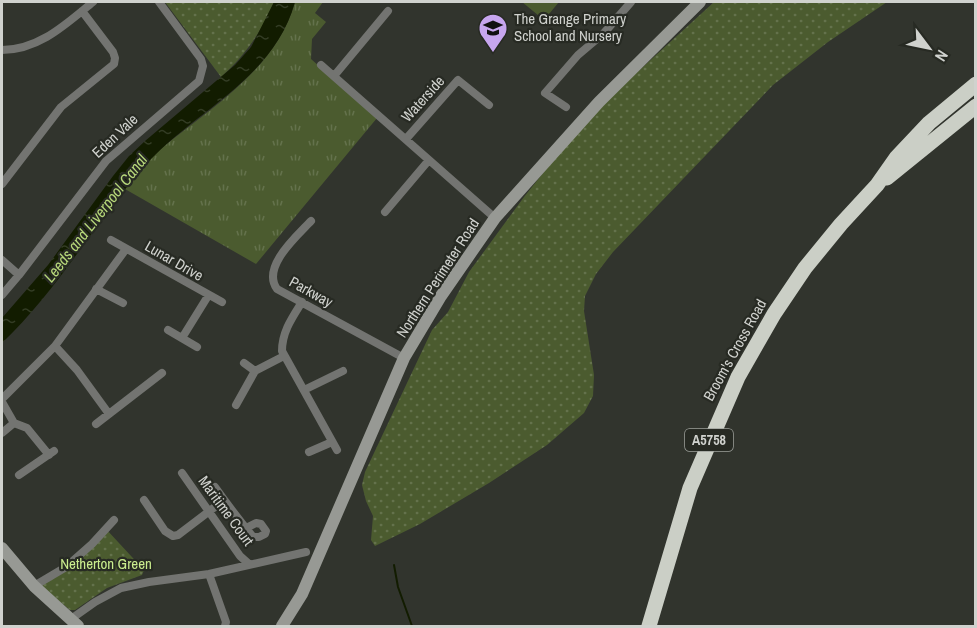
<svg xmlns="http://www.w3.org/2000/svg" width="977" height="628" font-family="'Archivo Narrow',sans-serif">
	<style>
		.grass { fill: url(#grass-tufts) }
		.park { fill: url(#park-dots) }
		.garden { fill: #4b5b2f }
		.water { fill: url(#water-ripples) }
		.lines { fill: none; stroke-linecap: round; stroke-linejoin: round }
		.stream { stroke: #121c00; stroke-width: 2 }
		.street { stroke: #737471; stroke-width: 8 }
		.secondary { stroke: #979994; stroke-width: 12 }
		.highway { stroke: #cbcfc6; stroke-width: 15 }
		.labels { text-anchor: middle; stroke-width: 4.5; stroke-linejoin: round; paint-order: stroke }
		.shield { fill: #272a23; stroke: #9da09b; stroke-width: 1.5 }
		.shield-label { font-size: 14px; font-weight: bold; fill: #d0d2ce }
		.poi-label { font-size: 15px; fill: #d0d2ce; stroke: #272a23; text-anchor: start }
		.street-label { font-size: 15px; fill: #d0d2ce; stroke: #272a23 }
		.park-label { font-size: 15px; fill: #cbed8e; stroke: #272a23 }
		.water-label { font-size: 16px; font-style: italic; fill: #b7d87a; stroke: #272a23 }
	</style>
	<defs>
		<pattern id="grass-tufts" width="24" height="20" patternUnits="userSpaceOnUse" patternTransform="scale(1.5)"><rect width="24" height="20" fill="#4b5b2f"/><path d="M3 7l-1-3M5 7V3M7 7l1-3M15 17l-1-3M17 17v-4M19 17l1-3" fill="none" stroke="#64724c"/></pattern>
		<pattern id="park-dots" width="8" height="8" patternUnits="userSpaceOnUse" patternTransform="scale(1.5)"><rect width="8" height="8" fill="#4b5b2f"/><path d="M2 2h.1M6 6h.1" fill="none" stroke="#64724c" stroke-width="1.8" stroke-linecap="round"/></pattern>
		<pattern id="water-ripples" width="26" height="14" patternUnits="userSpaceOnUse" patternTransform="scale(1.5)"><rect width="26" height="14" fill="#121c00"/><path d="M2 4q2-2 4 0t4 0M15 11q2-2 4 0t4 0" fill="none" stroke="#333c24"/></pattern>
	</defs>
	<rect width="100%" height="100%" fill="#31342d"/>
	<path class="grass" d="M295 2H323L315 13 326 22 312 39 311 59 377 118 256 264 125 189C137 175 148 160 162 148 212 107 277 68 295 2Z"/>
	<path class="park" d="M165 2H274C262 31 245 56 221 77Z
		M714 2H887L828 42 773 85 613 252 596 274 585 296 584 311 594 375 593 396 584 413 547 445 489 483 420 524 375 546 371 540 373 516 366 501 362 485 365 472 432 330 448 312 469 272 524 197 563 148 609 98Z
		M106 529 144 570 142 575 107 588 75 610H70L41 586 69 568Z"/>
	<path class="garden" d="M522 2H559L544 20Z"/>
	<path class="water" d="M274 2H295C273 82 190 112 141 170 93 226 56 292 2 343V318L48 265 113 176 129 156 145 141 235 65 251 47Z"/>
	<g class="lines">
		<path class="stream" d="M394 565 398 587 412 626"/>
		<path class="street" d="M2 50C39 50 66 24 93 2
			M321 65 495 218
			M334 76 388 11
			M566 107 545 93 578 55 604 33 631 2
			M406 139 458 80 489 105
			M2 184 61 107 114 64 115 58 113 52 82 11
			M385 212 429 160
			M311 221C297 236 261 267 277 289L404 358
			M111 240 222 302
			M2 260 19 275
			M96 289 123 303
			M2 295 19 275 106 161 199 81 203 66 201 59 159 2
			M302 302C292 318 282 332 282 351L337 450
			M168 330 197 347
			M182 338 208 296
			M55 346 77 370 109 414
			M244 363 255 371
			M304 390 343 371
			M2 399 55 346 126 249
			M2 402 14 423 27 428 49 455
			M236 405 255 371 284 356
			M96 424 162 373
			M2 433 14 423
			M309 452 332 442
			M182 473 240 556 249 564
			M19 475 54 451
			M215 487C227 504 240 521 253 537H259L265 534 266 531 261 524 256 523 246 528
			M144 500 165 531 173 536 178 535 224 500
			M209 574 226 622 225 626
			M34 586 66 567 92 544 114 520
			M71 619 95 602 121 588 149 582 209 574 306 552"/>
		<path class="secondary" d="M2 548 34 586 78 626
			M282 626 302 594 404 358 441 296 495 218 599 102 700 2"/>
		<path class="highway" d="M887 178 976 106
			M649 626 690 488 738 377 774 314 805 268 841 224 877 185 896 158 929 123 976 84"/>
	</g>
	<defs>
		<g id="school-pin" transform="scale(1.5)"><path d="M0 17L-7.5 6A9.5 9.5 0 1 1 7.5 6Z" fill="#c7a6ef" stroke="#272a23"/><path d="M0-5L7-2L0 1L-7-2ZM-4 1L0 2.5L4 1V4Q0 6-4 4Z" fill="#111"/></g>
	</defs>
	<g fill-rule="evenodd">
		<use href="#school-pin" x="493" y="28"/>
	</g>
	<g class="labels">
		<rect class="shield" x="685" y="429" width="48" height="22" rx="4.5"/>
		<g class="shield-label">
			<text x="709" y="445">A5758</text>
		</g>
		<g class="poi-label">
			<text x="514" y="24">The Grange Primary<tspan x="514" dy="17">School and Nursery</tspan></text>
		</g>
		<g class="street-label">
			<text transform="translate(423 99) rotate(-48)" y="5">Waterside</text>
			<text transform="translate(115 136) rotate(-43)" y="5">Eden Vale</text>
			<text transform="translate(174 261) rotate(30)" y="5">Lunar Drive</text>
			<text transform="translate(438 278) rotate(-57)" y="5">Northern Perimeter Road</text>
			<text transform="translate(311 292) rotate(29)" y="5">Parkway</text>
			<text transform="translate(735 350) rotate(-61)" y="5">Broom's Cross Road</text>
			<text transform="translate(226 511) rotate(54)" y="5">Maritime Court</text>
		</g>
		<g class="park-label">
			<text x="106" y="569">Netherton Green</text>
		</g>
		<g class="water-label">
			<text transform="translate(95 218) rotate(-52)" y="6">Leeds and Liverpool Canal</text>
		</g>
	</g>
	<rect width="977" height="628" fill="none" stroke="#d0d2ce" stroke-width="6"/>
	<g transform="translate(929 48) rotate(122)" stroke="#272a23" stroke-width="4.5" paint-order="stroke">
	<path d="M0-4.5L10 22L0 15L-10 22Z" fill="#d0d2ce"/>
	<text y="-9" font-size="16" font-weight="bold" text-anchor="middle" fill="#d0d2ce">N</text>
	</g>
</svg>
